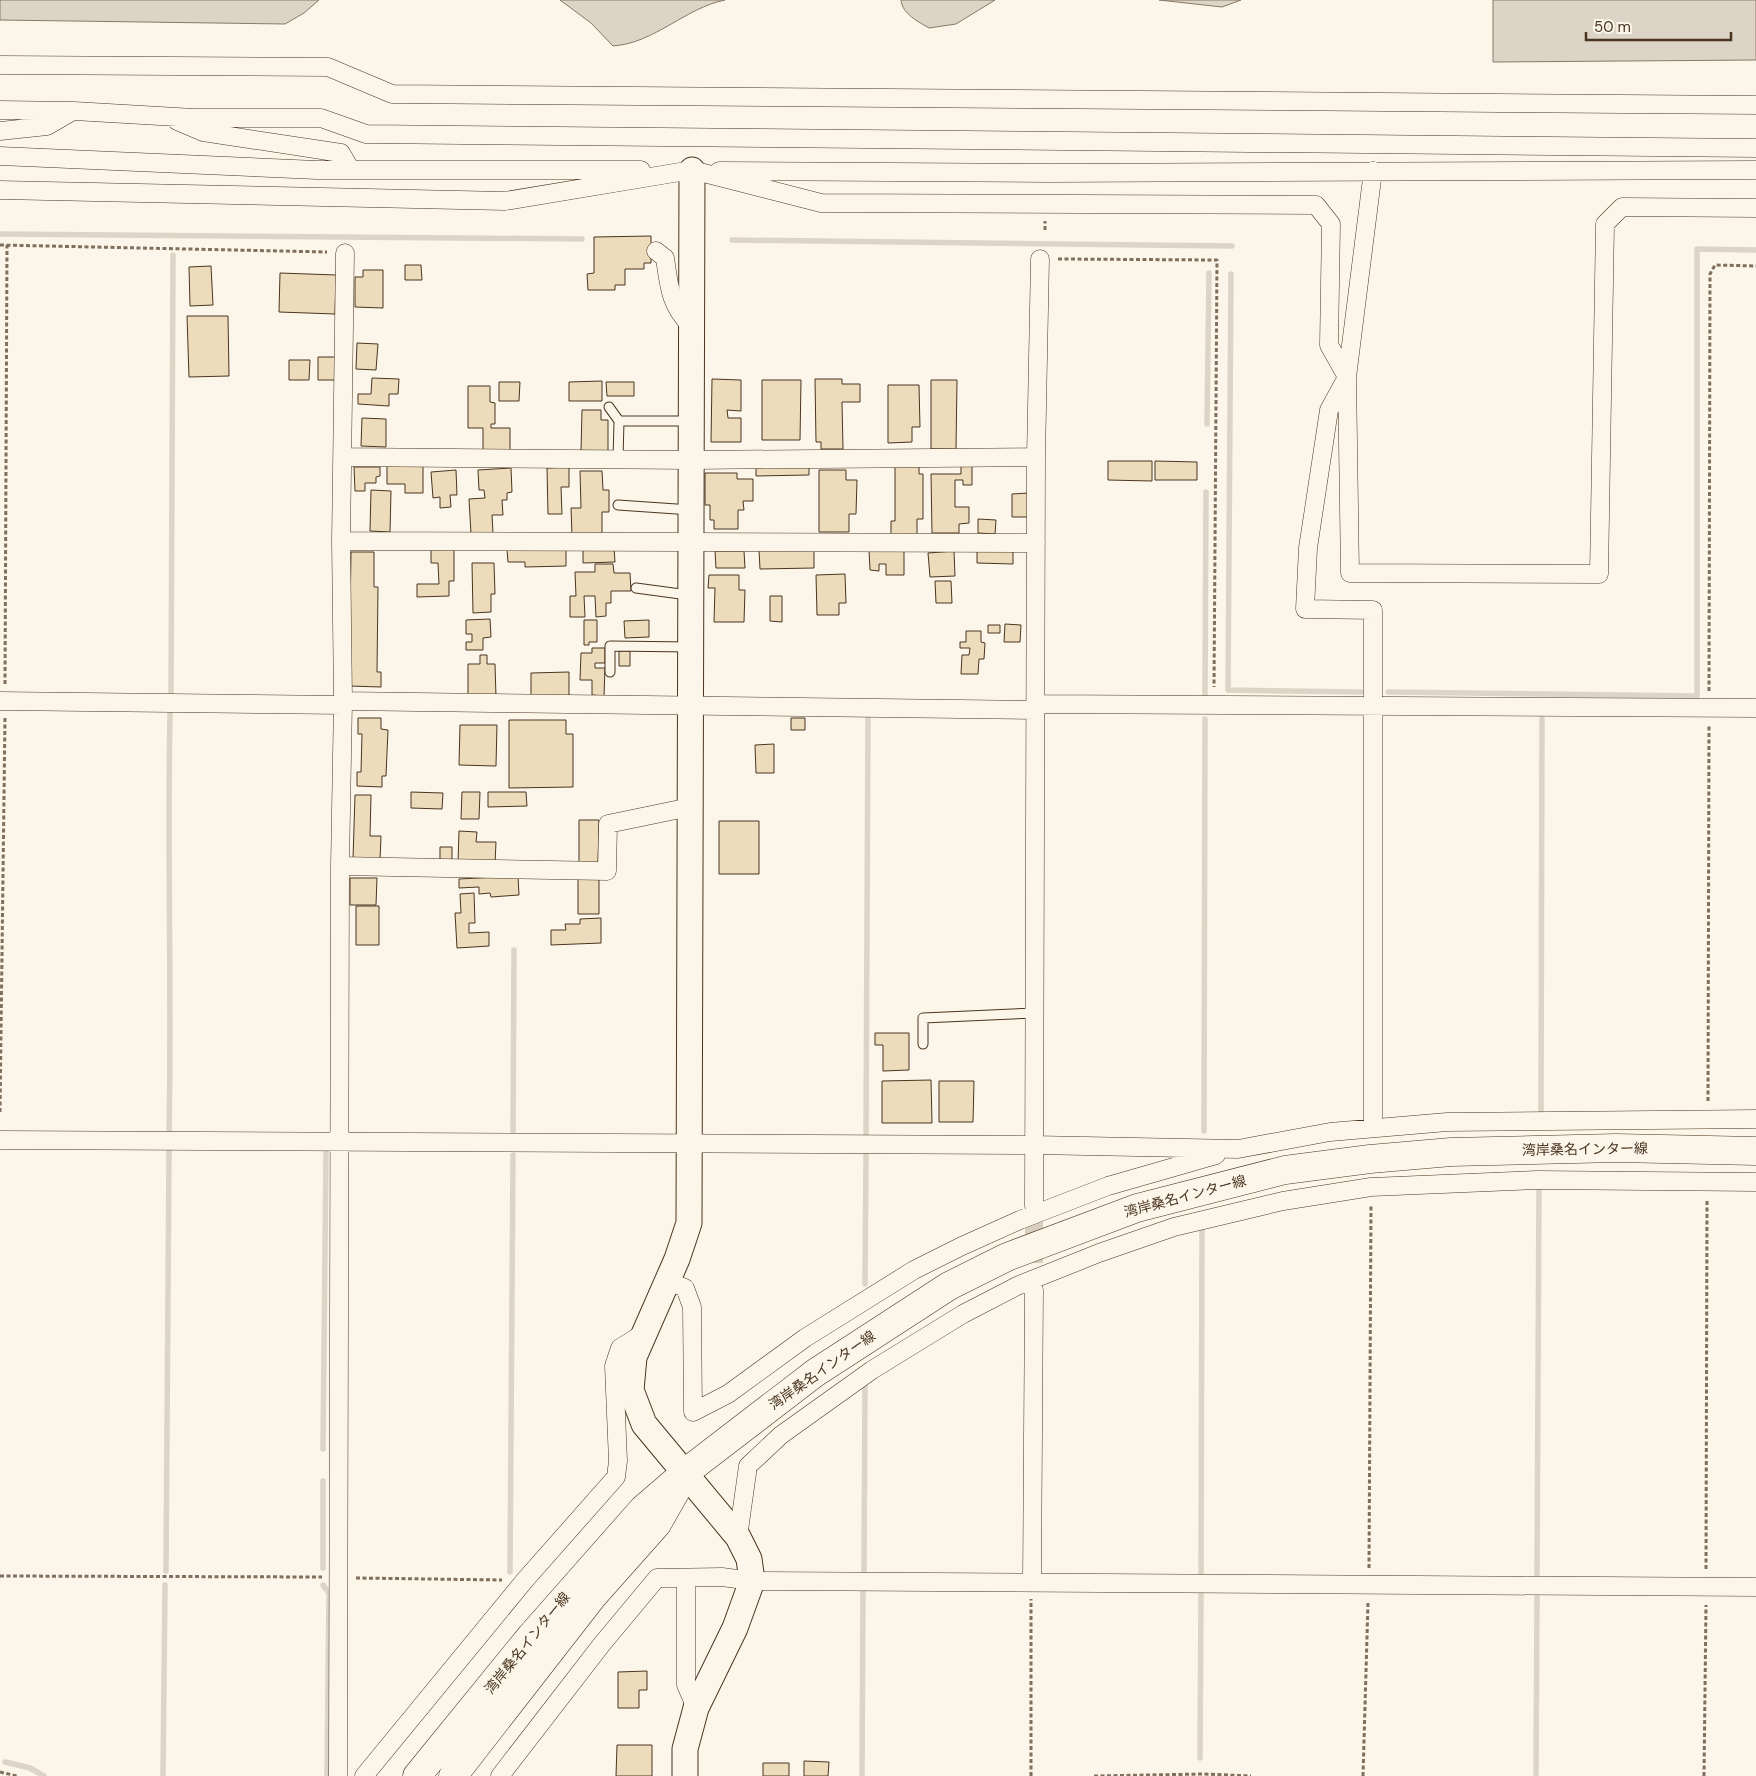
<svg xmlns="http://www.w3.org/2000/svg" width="1756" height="1776" font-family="'DM Sans','Noto Sans JP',sans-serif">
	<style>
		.water { fill: #dcd4c6; stroke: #887966 }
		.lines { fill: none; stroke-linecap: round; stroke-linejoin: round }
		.stream { stroke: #dcd4c6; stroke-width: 5.5 }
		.building { fill: #ecdcbc; stroke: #4a3520 }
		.street-tunnel { stroke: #d8cfc1; stroke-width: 18; stroke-dasharray: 18 9; stroke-linecap: butt }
		.lane-casing { stroke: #4a3520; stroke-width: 11 }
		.street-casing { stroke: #4a3520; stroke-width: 19 }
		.secondary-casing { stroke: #4a3520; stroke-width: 27 }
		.primary-casing { stroke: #4a3520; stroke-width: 29 }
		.path { stroke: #7f6f5c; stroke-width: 3; stroke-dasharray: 4 2.5; stroke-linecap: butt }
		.lane { stroke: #fbf6e9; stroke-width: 9 }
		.street { stroke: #fbf6e9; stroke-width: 18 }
		.secondary { stroke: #fbf6e9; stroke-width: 25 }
		.primary { stroke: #fbf6e9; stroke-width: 28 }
		.labels { text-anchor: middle; stroke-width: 4; stroke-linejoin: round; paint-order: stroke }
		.street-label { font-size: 14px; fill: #4a3520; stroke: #fbf6e9 }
	</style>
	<rect width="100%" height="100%" fill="#fbf6e9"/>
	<path class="water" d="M0 0H319L304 13 285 24 0 20Z
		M560 0H725C685 8 655 43 613 46L591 23Z
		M901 0H995L956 24 929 28C919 22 902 14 901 0Z
		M1159 0H1241L1222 7Z
		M1493 0H1756V60L1493 62Z"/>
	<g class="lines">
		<path class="stream" d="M0 234 582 239
			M732 240 1232 246
			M1231 274 1228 690 1361 692
			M1207 424 1209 273
			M1388 692 1697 696V249L1756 250
			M1205 695 1206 492
			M171 696 173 255
			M1541 1112 1542 719
			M1204 1131 1205 719
			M169 1133C172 994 167 854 170 714
			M513 1134 514 950
			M866 1137 868 714
			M865 1284 866 1156
			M323 1449 326 1152
			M323 1481V1568
			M166 1571 169 1152
			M864 1571 865 1386
			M510 1572 513 1155
			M1201 1573 1202 1228
			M1537 1574 1539 1187
			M323 1585 329 1593 327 1776
			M1200 1758 1201 1594
			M5 1762 30 1768 44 1776
			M1536 1774 1537 1597
			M163 1776 165 1585
			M862 1776 863 1592"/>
	</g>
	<path class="building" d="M651 236V263H644V269H625V285H615V290H588L587 274 594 273V237Z
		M405 265H421L422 280H405Z
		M211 266 213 305 190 306 189 267Z
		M363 270H383V308L355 307V277H363Z
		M280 273 336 275 335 314 279 312Z
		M187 316H228L229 376 189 377Z
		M357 343 378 344 376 370 356 369Z
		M318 357H335V380H318Z
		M289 360H310L309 380H289Z
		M372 378 399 379 398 394H389V406L358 404V394H371Z
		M712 379 741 380V411L727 410 728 418H741V442H711Z
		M815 379H842V384H860V402H842L843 449H821V442H816Z
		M762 380H801L800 440H762Z
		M931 380H957L956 449H931Z
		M602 381V401H569V382Z
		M499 382H520L519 401H499Z
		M606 382H634V396H607Z
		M888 385H919L920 427H912V442L888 443Z
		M468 386H490V402L495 403V424H491V428H510V453L483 452V428H468Z
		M582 410H601V420H608V452H581Z
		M362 418 386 419V447L361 446Z
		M1108 461H1152V481L1108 480Z
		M1155 461 1197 462V480H1155Z
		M756 463H809V475L756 476Z
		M961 464H972V485H963V480H955V507H969V523L959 524V533H932L931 474H961Z
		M423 465V493H405V484H387V466Z
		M895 465H919V474H923V519H917V535H891V521H895Z
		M354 467H380V476L376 477V483H365V491H355Z
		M569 467V487H561L562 514H548L547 468Z
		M511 468 512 492 507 493V500H502L503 515H492L493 533 471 534 469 499 485 498 484 490H479L478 470Z
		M456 470 457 495H450L451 507 440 508V497L433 498 431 472Z
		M819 470H846V480H857L856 514H849V532H819Z
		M580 471H602L603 490H609V512H602V535L572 536 571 508H581Z
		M705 473H737V479H753V501H743L744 510H738V529H714V520H710V505H705Z
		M371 490 391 491 390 532 370 531Z
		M1029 493 1030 517H1012V494Z
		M978 519 996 520 995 534 978 533Z
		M977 547H1013V564L977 563Z
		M566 548V566L525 567V562H508L507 550Z
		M614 548 615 562 583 563V549Z
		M454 549V581H449V596L417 597V584H439L438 563H431V550Z
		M904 549V575H886V564H879V571L870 570 869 550Z
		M759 550H814V568L760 569Z
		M715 551H744L745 568H716Z
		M954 551 955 576 930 577 928 553Z
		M351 552H374V587H378L377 672H381V687L349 686Z
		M472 563H494L495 594H491V612L473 613Z
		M595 564H613L614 573H630L631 591H611V603H606V616L596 617 595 596H584L585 617H570V596H576L575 572H595Z
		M845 574 846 603H839V615H817L816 575Z
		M709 575H739V590H745L744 622H714L715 588H708Z
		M935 581H951L952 603H936Z
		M770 596H782V622L770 621Z
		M490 619 491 637 483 638V650H466V642H472V634H466V620Z
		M584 620H597V642H589V645H584Z
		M649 620V637L625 638 624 621Z
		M1005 624 1021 625 1020 642H1004Z
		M988 625H1000V633H988Z
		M966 631H981V642L985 643 984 659H979L978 674H961L962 655H969L970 648H960V642H966Z
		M592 648H605V663H595V668H605L604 696 592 695V680H580L581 653H592Z
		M619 651H630V666H619Z
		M480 655H487V664H495L496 697H468V664H480Z
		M569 672V696H531V673Z
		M358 718H381V729L388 730 386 776H382V787L357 786V772H361L362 734H358Z
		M791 718H805V730H791Z
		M509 720H566V734H573V787L509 788Z
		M460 725H497L496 766 459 765Z
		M774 744V773H756L755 745Z
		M411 792 443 793 442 809 411 808Z
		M462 792H480L479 819H461Z
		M488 792H526L527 806 488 807Z
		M355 795H371L370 836H381L380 860 353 859Z
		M579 820H599L598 864 579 863Z
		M719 821H759V874H719Z
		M459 831 477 832 476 842H496L495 864 458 863Z
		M440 847H452V864L440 863Z
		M518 876 519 895 491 897 490 893 479 894V887L459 888V879Z
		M350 878H377L376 905H350Z
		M578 879H599V914H578Z
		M474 893 475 923H469V933L489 932V946L457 948 455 913H461L460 894Z
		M356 906H379V945H356Z
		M601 918V943L551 945V930H566L565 924H580V919Z
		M875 1033H909V1070L883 1071V1045H875Z
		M931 1080 932 1123H882V1081Z
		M939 1081H974L973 1122H939Z
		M647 1671V1690H639V1708H618V1672Z
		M617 1745H652V1776H616Z
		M804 1761 829 1762 828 1776H804Z
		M763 1763H789V1776H763Z"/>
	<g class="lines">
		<path class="street-tunnel" d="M1034 1290V1206"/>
		<g class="lane-casing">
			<path id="lane" d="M609 407 619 421H691
				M618 459 619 421
				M618 505 691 510
				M636 588 688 595
				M610 672V646L690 647
				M923 1044V1018L1035 1013"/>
		</g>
		<g class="street-casing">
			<path id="street" d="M0 65 328 67 392 94 1756 105
				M0 110 74 111 194 118H321L366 134 1756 148
				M177 121 203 132 341 153 351 170
				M0 131 47 126 73 111
				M0 156 317 170H641
				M719 171 1049 173 1756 170
				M1373 171 1347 377 1350 573 1599 574 1605 224 1622 207 1756 208
				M0 190 505 201 692 170 821 203 1316 205 1331 224 1329 345 1347 377 1329 410 1308 548 1305 609 1373 610V1128
				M656 251 665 258C669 286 670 305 691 326
				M343 457 691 460 1036 457
				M341 541 1036 543
				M0 701 343 705
				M343 701 1036 710
				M1036 704 1756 708
				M340 866 607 871 608 824 690 807
				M0 1140 1034 1145 1238 1149 1330 1132 1447 1122 1756 1119
				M1034 1206 1036 457 1040 259
				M668 1281 685 1288 692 1307 693 1412 728 1394 805 1338 914 1270 962 1246 1020 1220 1108 1186 1216 1155
				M738 1537 748 1466 781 1435 872 1370 963 1314 1019 1285 1099 1253 1174 1227 1283 1201 1371 1187 1537 1180 1756 1182
				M686 1579V1685L696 1708
				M1032 1582 1034 1290
				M338 1776 340 866 343 701 341 541 345 253
				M364 1776 525 1580 616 1477 618 1461 614 1366 620 1348 644 1333
				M500 1776 602 1644 657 1578 722 1577 752 1581 1756 1587"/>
		</g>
		<g class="secondary-casing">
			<path id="secondary" d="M685 1776V1749L696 1708 735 1628 752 1581 749 1559 738 1537 644 1424 631 1390 634 1357 677 1259 689 1223 692 170"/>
		</g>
		<g class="primary-casing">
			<path id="primary" d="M417 1776 531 1636 643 1509 686 1472 815 1373 949 1286 1007 1257 1137 1208 1285 1170 1370 1159 1451 1152 1616 1148 1756 1151
				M453 1776 593 1596 657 1524 678 1487"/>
		</g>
		<path class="path" d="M1045 230V221
			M0 245 327 252
			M1058 259 1217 260 1214 687
			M5 684 7 245
			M1709 691 1710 274 1715 265 1756 266
			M1708 1101 1709 725
			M0 1112 5 717
			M1369 1568 1371 1204
			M1706 1569 1707 1200
			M0 1576 322 1577
			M356 1578 502 1580
			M0 1772 17 1776
			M1031 1776V1599
			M1094 1776 1204 1774 1251 1776
			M1363 1776 1368 1602
			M1704 1776 1706 1605"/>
		<use href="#lane" class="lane"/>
		<use href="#street" class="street"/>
		<use href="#secondary" class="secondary"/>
		<use href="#primary" class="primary"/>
	</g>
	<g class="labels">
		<g class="street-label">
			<text transform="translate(1585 1149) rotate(-1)" y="5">湾岸桑名インター線</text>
			<text transform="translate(1185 1196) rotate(-15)" y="5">湾岸桑名インター線</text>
			<text transform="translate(822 1370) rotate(-35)" y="5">湾岸桑名インター線</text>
			<text transform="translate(527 1643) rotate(-51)" y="5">湾岸桑名インター線</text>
		</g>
	</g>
	<path d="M1586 32v8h145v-8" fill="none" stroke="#4a3520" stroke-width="2.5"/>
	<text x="1594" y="32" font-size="15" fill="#4a3520" stroke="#fbf6e9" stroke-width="4" paint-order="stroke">50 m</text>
</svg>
